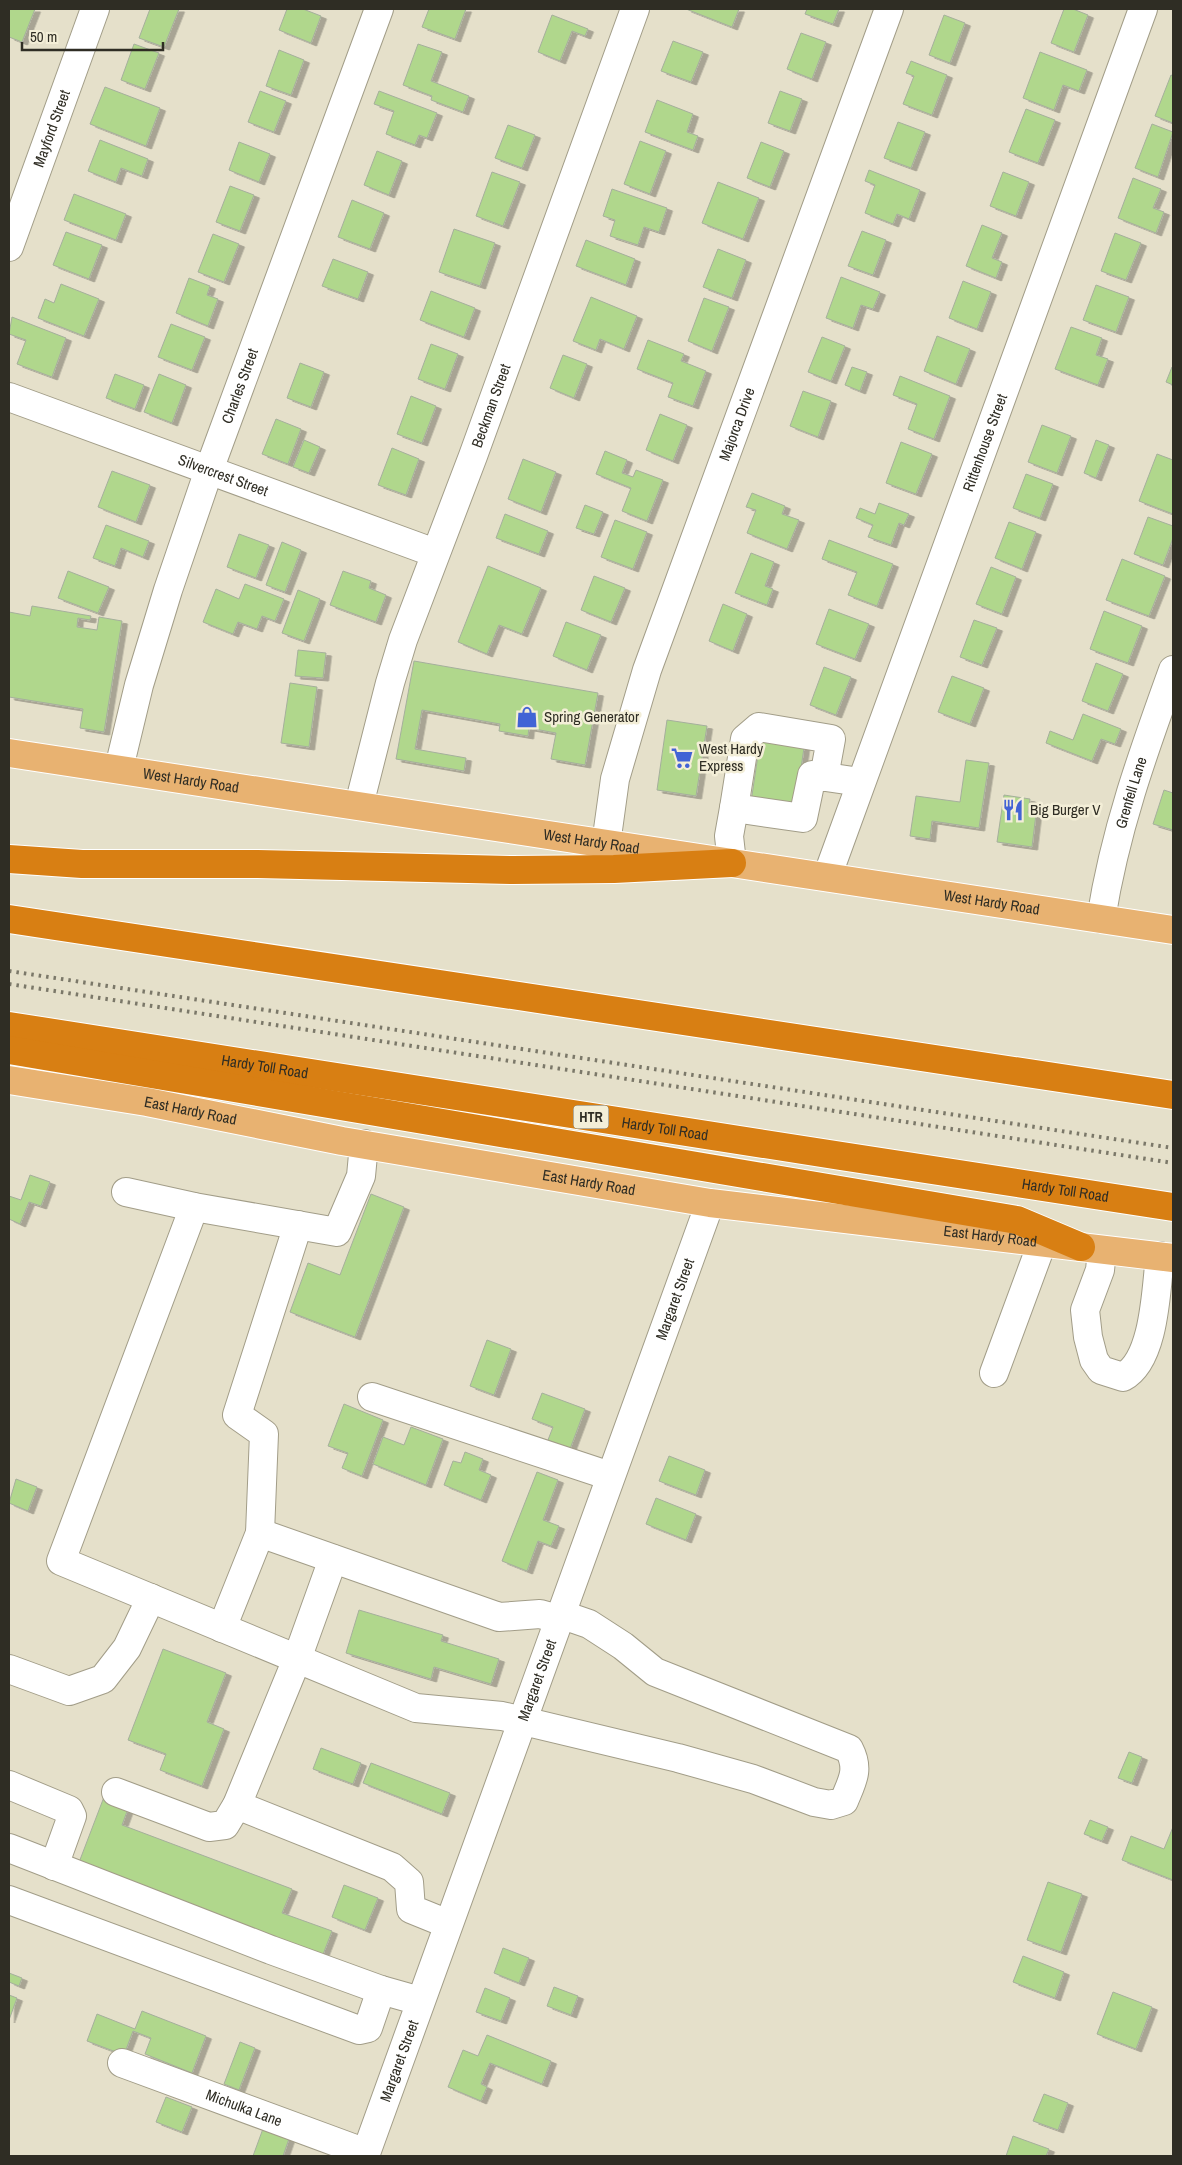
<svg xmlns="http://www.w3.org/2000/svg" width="1182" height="2165" font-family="'Archivo Narrow',sans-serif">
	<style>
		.building { fill: #b0d78c; stroke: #a5af9c; filter: url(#shadow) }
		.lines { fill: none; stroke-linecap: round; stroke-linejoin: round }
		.minor-casing { stroke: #a29d88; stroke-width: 30 }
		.major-casing { stroke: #fff; stroke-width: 30 }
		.highway-casing { stroke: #fff; stroke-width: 30 }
		.minor { stroke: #fff; stroke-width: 28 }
		.major { stroke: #e8b271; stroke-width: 28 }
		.highway { stroke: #d87f13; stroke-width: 28 }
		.rail { stroke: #7b7869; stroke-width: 4; stroke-dasharray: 2.5 5; stroke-linecap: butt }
		.labels { text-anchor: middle; stroke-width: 5; stroke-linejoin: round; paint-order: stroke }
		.shield { fill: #f3eed7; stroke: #6a675a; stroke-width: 1 }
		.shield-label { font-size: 14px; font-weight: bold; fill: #2f2d24 }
		.street-label { font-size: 15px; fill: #2f2d24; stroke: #f3eed7 }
		.poi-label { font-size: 15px; fill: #2f2d24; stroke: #f3eed7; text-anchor: start }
	</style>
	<defs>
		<filter id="shadow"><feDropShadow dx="5.5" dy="3" stdDeviation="0" flood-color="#0004"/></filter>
	</defs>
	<rect width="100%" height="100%" fill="#e5e0ca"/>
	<path class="building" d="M9 9H35L22 42 9 37Z
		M150 9H179L164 47 139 38Z
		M287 9H303L321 16 311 43 279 30Z
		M429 9H466L455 39 422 27Z
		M686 9H739L732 27Z
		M807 9H839L833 24 805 14Z
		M1064 9H1073L1088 15 1074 52 1051 43Z
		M552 15 588 29 585 36 572 31 560 61 538 52Z
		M944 15 965 23 950 63 929 55Z
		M801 33 826 42 812 79 787 69Z
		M673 41 703 52 691 82 661 71Z
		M134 44 159 53 145 89 121 80Z
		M418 44 442 52 431 81 469 96 463 112 431 100 432 96 403 85Z
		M279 50 304 60 291 95 266 86Z
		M1040 52 1087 70 1079 91 1063 85 1054 110 1023 98Z
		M911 61 947 75 932 115 903 104 914 76 906 73Z
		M1171 75 1173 76V123L1155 116Z
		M105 87 160 108 146 146 90 124Z
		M260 91 286 101 274 132 248 122Z
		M379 91 437 113 427 138 419 135 415 145 386 134 394 111 374 104Z
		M780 91 802 99 790 131 768 123Z
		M657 100 693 114 687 132 698 136 693 150 645 132Z
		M1026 109 1055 120 1038 163 1009 152Z
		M898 122 925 132 911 168 884 158Z
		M1152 124 1173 132 1158 177 1135 168Z
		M508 125 535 135 522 168 495 158Z
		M100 140 148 159 142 176 121 168 116 182 88 171Z
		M640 141 666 151 650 194 624 184Z
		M239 142 270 154 259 182 229 170Z
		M761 142 784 151 770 187 747 178Z
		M377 151 402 161 389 195 364 185Z
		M869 170 920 190 909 219 897 214 893 224 865 213 875 185 865 181Z
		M492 172 520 182 503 226 476 216Z
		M1003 172 1029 182 1016 216 990 206Z
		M1133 178 1161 189 1153 208 1164 212 1156 233 1118 218Z
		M718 182 759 198 743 239 702 223Z
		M230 186 254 195 240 231 216 222Z
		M612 189 667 208 659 232 644 227 638 245 610 236 615 220 603 216Z
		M74 194 126 214 116 240 64 220Z
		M352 200 384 213 370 249 338 237Z
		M982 225 1002 233 992 258 1002 262 996 278 966 266Z
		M454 229 495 243 480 286 439 272Z
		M862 231 886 240 873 275 848 266Z
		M66 232 102 245 89 279 53 265Z
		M1115 233 1141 243 1126 280 1101 271Z
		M213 234 239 244 224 282 198 272Z
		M586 240 635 259 626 285 576 266Z
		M718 249 746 260 732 298 703 287Z
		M333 259 368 272 358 299 322 286Z
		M841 277 880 292 873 309 861 305 853 328 826 318Z
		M189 278 210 286 207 295 218 299 208 326 176 313Z
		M963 281 991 292 977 329 949 318Z
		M61 284 99 299 84 336 38 318 45 299 54 303Z
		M1096 285 1129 297 1116 332 1083 320Z
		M431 291 475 308 464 337 420 320Z
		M591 297 637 316 624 349 600 339 596 350 573 341Z
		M704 298 729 307 712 351 688 341Z
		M12 317 66 338 52 377 17 364 26 340 9 334Z
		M171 324 205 337 192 370 158 357Z
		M1071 327 1102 338 1096 355 1108 359 1098 385 1055 369Z
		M937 336 970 349 956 384 924 371Z
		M822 337 845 346 831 381 808 372Z
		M648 340 684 354 681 361 706 371 693 406 668 397 673 383 637 369Z
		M431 344 458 354 445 389 418 379Z
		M563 355 587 364 574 398 550 388Z
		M300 363 324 372 311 407 287 398Z
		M852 367 867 372 860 391 845 385Z
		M1172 367H1173V385L1166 382Z
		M115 374 144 385 135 409 106 398Z
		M159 374 186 385 172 423 144 412Z
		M900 376 950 396 934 439 908 429 917 404 893 395Z
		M803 391 831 401 818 437 790 426Z
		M411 396 436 406 422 443 397 434Z
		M660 414 687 425 673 461 646 450Z
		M276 419 301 429 288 464 262 454Z
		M1042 425 1071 436 1057 473 1028 462Z
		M304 440 320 447 309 473 293 467Z
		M1096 440 1109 445 1096 478 1084 473Z
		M901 442 932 454 916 494 886 483Z
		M392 448 419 459 406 495 378 485Z
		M605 451 627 460 622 473 633 477 636 470 663 480 647 521 622 511 631 488 596 474Z
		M1157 454 1173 460V514L1139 501Z
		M523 459 556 472 541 512 508 499Z
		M112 471 150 485 136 522 98 507Z
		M1026 474 1053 484 1040 518 1013 508Z
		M752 493 785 506 782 514 799 520 787 549 747 533 756 510 746 507Z
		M879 503 909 514 904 525 899 523 891 545 868 537 873 525 856 518 860 508 875 514Z
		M585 505 603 512 594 534 576 528Z
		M505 514 548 531 539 554 496 538Z
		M1148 517 1173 526V538L1163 565 1134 554Z
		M615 520 647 532 633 569 601 557Z
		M1009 522 1036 532 1022 569 995 558Z
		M106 525 149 541 143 557 121 548 115 566 93 558Z
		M239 534 269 545 256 578 227 567Z
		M829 540 893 564 877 606 848 595 857 572 822 559Z
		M282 542 301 550 285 592 266 585Z
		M751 553 774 562 765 586 773 589 767 605 735 593Z
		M1122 559 1165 576 1149 616 1106 600Z
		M488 566 541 588 522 634 499 625 487 654 458 642Z
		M991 567 1016 577 1002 614 976 604Z
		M68 571 109 587 98 613 58 598Z
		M343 571 371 581 369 588 386 595 376 622 330 605Z
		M594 576 625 588 611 622 581 610Z
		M245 584 284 599 275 621 262 616 257 629 238 622 233 634 203 622 216 589 239 599Z
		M298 590 320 599 304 641 282 633Z
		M723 604 747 614 733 651 709 641Z
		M32 606 91 616 90 620 78 618 77 627 97 630 99 617 122 621 104 732 80 728 83 709 9 697V612L30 616Z
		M829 609 869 624 855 659 816 644Z
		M1104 611 1142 626 1128 663 1090 649Z
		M974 620 997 628 982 665 960 657Z
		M566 622 601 635 587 670 553 656Z
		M298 650 326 653 323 678 295 676Z
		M414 661 598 693 585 765 551 759 556 733 529 728 528 736 499 731 500 724 422 710 415 749 466 758 464 771 396 759Z
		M1096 663 1123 674 1108 711 1082 701Z
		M824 667 851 677 836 715 810 705Z
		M952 676 984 688 970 724 938 712Z
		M290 683 317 687 309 747 281 743Z
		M1083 714 1121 729 1115 744 1101 739 1092 761 1046 743 1050 731 1073 740Z
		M667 720 707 726 696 796 657 790Z
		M761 735 805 741 795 809 751 802Z
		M966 760 989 763 979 828 932 821 930 839 910 836 916 796 960 802Z
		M1164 790 1173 793V830L1153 824Z
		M1004 795 1030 799 1028 813 1036 814 1032 847 997 842Z
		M30 1175 50 1182 41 1206 29 1202 20 1224 9 1219V1196L21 1200Z
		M371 1194 404 1207 355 1337 290 1312 308 1263 340 1275Z
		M487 1340 511 1349 494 1395 470 1386Z
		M542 1393 585 1409 570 1449 548 1440 553 1427 532 1419Z
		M344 1404 383 1420 362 1476 342 1468 348 1453 328 1446Z
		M411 1427 443 1439 426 1485 373 1464 383 1437 404 1445Z
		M465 1452 483 1459 479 1470 491 1475 481 1500 444 1485 453 1461 461 1463Z
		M669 1456 705 1470 696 1495 659 1481Z
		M537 1472 558 1480 543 1520 559 1526 551 1546 538 1541 527 1571 502 1561Z
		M16 1479 37 1487 28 1511 9 1503Z
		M656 1498 696 1514 686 1540 646 1524Z
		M359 1610 443 1635 441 1641 499 1659 491 1684 434 1667 431 1679 346 1653Z
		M163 1649 226 1673 207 1722 224 1729 202 1786 160 1770 166 1754 128 1740Z
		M321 1748 361 1763 353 1784 313 1769Z
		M1129 1752 1142 1757 1132 1783 1118 1778Z
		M371 1763 450 1793 442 1814 363 1783Z
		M104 1797 129 1806 122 1825 292 1889 282 1913 332 1931 322 1957 78 1865Z
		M1090 1820 1108 1827 1102 1841 1084 1834Z
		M1173 1827V1880L1122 1860 1131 1836 1164 1849Z
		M1048 1882 1082 1894 1061 1952 1027 1940Z
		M344 1885 378 1898 365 1930 332 1917Z
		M503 1948 529 1958 519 1983 494 1973Z
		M1023 1956 1064 1972 1055 1998 1013 1982Z
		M9 1973 22 1978 19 1986 9 1982Z
		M554 1987 578 1996 571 2015 547 2006Z
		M485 1988 510 1998 501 2021 476 2012Z
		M1113 1992 1152 2007 1136 2049 1097 2034Z
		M9 1995 17 1998 9 2020Z
		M142 2011 206 2036 192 2073 145 2054 151 2038 133 2031 124 2055 87 2041 97 2014 135 2029Z
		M487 2035 551 2061 542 2084 490 2063 481 2084 487 2087 481 2101 448 2087 463 2050 478 2056Z
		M240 2042 255 2048 239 2090 224 2084Z
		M1044 2094 1068 2103 1058 2130 1033 2121Z
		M166 2097 192 2107 182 2132 156 2122Z
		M264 2126 290 2136 283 2156H253Z
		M1013 2136 1049 2149 1046 2156H1006Z"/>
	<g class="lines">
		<g class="minor-casing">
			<g id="minor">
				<path id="s1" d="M9 247 95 9"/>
				<path id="s2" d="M9 397 435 553"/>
				<path id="s3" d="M119 768 139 685 168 590 209 470 379 9"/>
				<path id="s4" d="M359 805 390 683 403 640 473 456 635 9"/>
				<path d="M734 808 745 739 759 727 831 739 824 777"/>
				<path id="s5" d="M606 844 615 779 647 670 889 9"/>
				<path d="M732 863 729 836 734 808 803 818 812 775 860 782"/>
				<path id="s6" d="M827 877 1143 9"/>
				<path id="s7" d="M1101 919C1115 830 1143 753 1173 670"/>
				<path d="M126 1192 194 1207 337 1232 361 1176 364 1144"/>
				<path d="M194 1207 61 1561 416 1708 502 1716 678 1758 753 1779 814 1802 831 1805 844 1801C852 1781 860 1770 849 1749L655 1672 623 1646 589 1624 560 1614"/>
				<path d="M1102 1250 1100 1270 1085 1310 1088 1337 1094 1360 1101 1370 1123 1377C1155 1360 1156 1289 1160 1256"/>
				<path d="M994 1373 1042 1243"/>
				<path d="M372 1397 610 1476"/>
				<path d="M260 1533 264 1434 237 1415 298 1225"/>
				<path d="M222 1628 260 1533 499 1617 540 1614 558 1619"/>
				<path d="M9 1669 69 1691 103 1679 127 1648 151 1598"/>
				<path d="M9 1785 69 1810 72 1816 54 1866"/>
				<path d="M116 1792 209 1827 225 1825 237 1805 297 1659 333 1559"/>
				<path d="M237 1805 392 1867 409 1882 411 1909 448 1924"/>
				<path d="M9 1848 271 1950 381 1990 420 2001"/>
				<path d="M9 1900 359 2030 368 2028 381 1990"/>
				<path id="s8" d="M122 2063 366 2153"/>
				<path id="s9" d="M365 2156 710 1203"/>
			</g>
		</g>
		<g class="major-casing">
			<g id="major">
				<path id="s10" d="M9 753 1173 930"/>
				<path id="s11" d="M9 1080 147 1102 342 1141 710 1203 1173 1258"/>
			</g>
		</g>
		<g class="highway-casing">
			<g id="highway">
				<path d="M9 859 82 864H258L513 870 614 869 732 863"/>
				<path d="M9 919 1173 1095"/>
				<path id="s12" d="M9 1026C397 1089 785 1147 1173 1207"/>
				<path d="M9 1050 1017 1220 1081 1247"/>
			</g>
		</g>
		<use href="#minor" class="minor"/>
		<use href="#major" class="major"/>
		<use href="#highway" class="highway"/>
		<path class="rail" d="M9 971 1173 1148
			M9 984 1173 1163"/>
	</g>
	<defs>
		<g id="shop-bare" transform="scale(1.725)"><path d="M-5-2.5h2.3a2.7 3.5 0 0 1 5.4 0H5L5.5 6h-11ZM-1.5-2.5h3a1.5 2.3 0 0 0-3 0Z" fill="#4263d5" stroke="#f3eed7" stroke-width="2.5" paint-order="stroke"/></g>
		<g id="supermarket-bare" transform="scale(1.725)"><path d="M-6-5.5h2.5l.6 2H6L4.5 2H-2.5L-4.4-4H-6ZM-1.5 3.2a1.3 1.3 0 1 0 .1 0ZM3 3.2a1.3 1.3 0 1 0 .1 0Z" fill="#4263d5" stroke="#f3eed7" stroke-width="2.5" paint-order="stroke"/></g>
		<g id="restaurant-bare" transform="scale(1.725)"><path d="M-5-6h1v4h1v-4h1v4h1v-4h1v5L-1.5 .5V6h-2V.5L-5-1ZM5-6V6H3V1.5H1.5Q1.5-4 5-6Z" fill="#4263d5" stroke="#f3eed7" stroke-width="2.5" paint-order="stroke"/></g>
	</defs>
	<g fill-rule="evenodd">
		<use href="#shop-bare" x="527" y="717"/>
		<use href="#supermarket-bare" x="682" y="758"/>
		<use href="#restaurant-bare" x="1013" y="810"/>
	</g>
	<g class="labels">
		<rect class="shield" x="573.5" y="1105.5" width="35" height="23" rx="4"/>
		<g class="shield-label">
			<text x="591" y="1122">HTR</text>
		</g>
		<g class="street-label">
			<text dy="5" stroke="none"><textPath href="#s1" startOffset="126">Mayford Street</textPath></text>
			<text dy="5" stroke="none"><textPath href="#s3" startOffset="401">Charles Street</textPath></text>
			<text dy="5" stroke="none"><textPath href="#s4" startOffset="421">Beckman Street</textPath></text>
			<text dy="5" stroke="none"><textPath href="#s5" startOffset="441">Majorca Drive</textPath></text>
			<text dy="5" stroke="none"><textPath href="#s6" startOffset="462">Rittenhouse Street</textPath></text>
			<text dy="5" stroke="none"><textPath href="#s2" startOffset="228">Silvercrest Street</textPath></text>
			<text dy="5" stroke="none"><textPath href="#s10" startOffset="184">West Hardy Road</textPath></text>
			<text dy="5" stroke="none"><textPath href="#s7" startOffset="130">Grenfell Lane</textPath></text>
			<text dy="5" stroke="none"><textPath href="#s10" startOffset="589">West Hardy Road</textPath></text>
			<text dy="5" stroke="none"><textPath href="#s10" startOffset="994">West Hardy Road</textPath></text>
			<text dy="5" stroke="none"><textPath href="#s12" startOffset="259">Hardy Toll Road</textPath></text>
			<text dy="5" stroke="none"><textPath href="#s11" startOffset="184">East Hardy Road</textPath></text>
			<text dy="5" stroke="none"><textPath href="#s12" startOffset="664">Hardy Toll Road</textPath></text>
			<text dy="5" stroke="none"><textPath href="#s11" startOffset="589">East Hardy Road</textPath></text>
			<text dy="5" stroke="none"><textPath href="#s12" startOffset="1069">Hardy Toll Road</textPath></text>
			<text dy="5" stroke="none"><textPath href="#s11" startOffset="994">East Hardy Road</textPath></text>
			<text dy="5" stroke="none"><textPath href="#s9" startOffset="911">Margaret Street</textPath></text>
			<text dy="5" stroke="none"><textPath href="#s9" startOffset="506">Margaret Street</textPath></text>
			<text dy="5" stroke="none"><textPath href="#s9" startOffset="101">Margaret Street</textPath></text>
			<text dy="5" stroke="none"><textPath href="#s8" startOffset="130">Michulka Lane</textPath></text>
		</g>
		<g class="poi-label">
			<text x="544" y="722">Spring Generator</text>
			<text x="699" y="754">West Hardy<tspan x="699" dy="17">Express</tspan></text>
			<text x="1030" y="815">Big Burger V</text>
		</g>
	</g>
	<rect width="1182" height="2165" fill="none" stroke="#2f2d24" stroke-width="20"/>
	<path d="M22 42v8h141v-8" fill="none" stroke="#2f2d24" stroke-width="2.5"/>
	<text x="30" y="42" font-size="15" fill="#2f2d24" stroke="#f3eed7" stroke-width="4" paint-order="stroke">50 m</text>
</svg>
